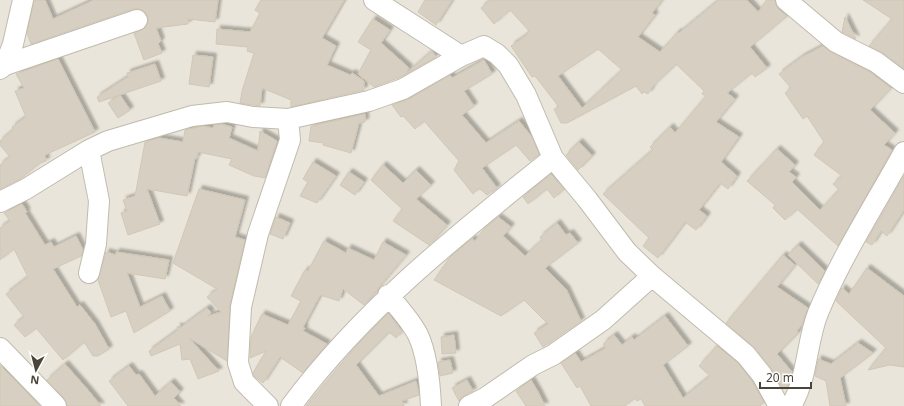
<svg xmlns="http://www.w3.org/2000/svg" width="904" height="406" font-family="'Noto Sans',sans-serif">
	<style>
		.residential { fill: #e9e5da }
		.building { fill: #d7cfc1; stroke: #d1c7b5; fill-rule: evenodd; filter: url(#shadow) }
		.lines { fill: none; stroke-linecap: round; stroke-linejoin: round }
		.minor-casing { stroke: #c1bbae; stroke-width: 22 }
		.minor { stroke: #fff; stroke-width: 20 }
	</style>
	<defs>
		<filter id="shadow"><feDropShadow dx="3.5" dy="-3.5" stdDeviation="1" flood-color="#0004"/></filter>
	</defs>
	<rect width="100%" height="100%" fill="#f5f3ec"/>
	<path class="residential" d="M0 0H904V406H0Z"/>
	<path class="building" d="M37 0H45L53 19 94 0H218L215 22 188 19V24L156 28 161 41 158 44 162 53 144 60 134 33 145 28 148 23V17L144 11 139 9H133L31 44 27 33 34 1Z
		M261 0H344L322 38 336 46 327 65 350 75 352 73 364 81V90L291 107V100L262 88 260 106 240 103 242 91 254 53 247 51 248 47 216 44 217 29 250 32 260 13 255 10Z
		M425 0H452L436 25 418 12Z
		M490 0H662L652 13 655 15 638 37 660 52 678 32 679 33 719 0H747L758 12 767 0H775L778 9 787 16 750 47 767 68 755 77 752 73 727 93 735 99 716 122 739 137 721 162 737 176 728 189 720 183 699 210 707 216 696 230 685 222 658 258 643 246 649 238 603 194 653 150 650 147 670 127 675 133 706 96 702 94 704 91 676 64 653 86 648 94 644 92 642 94 636 86 567 123H561L554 109 559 107 535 76 532 77 511 46 527 35 526 33 529 31 510 10 494 24 481 8ZM598 49 622 70 582 108 558 76Z
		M863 0H904V69L883 53 869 46 892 19Z
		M845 17 856 39 842 32Z
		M373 19 390 30 381 43 409 68 405 75 398 78 374 87 358 74 371 50 358 42Z
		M823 46 831 52 870 72 891 88 870 110 895 133 884 145 892 150 838 246 797 209 785 220 773 208 775 205 747 181 777 149 795 165 789 172 796 177 792 182 820 210 839 190 833 184 842 176 814 155 824 142 807 116 803 119 785 93 791 88 779 74 802 57Z
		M432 51 436 57 406 74Z
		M193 55 213 57 209 87 189 84Z
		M58 59 95 132 45 155 46 161 40 163 20 179 0 189V165L10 157 0 145V141L14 129 12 127 26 117 15 91 24 88 16 74Z
		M484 60 492 74 464 91 474 106 462 115 486 143 519 121 532 137 539 154 530 161 516 145 482 168 497 188 487 195 479 188 473 194 454 170 459 161 424 121 415 129 403 116 401 117 392 105 409 99 450 75 452 78Z
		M155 64 161 81 99 102 97 97 128 77 127 73Z
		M120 95 130 110 118 118 108 103Z
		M365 114V122L359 123 351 153 323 145 324 143 309 141 311 126Z
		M221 124 232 127 229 138 258 151 260 131 277 141 265 178 254 176 229 165 232 159 198 152 197 158H195L187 196 147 189 160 224 128 235 121 213 127 211 123 200 135 196 145 142 159 138 183 142 185 130 203 126 213 128 214 125Z
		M579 142 592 156 578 170 566 155Z
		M313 162 336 176 317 203 300 196 308 182 303 179Z
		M383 165 403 183 416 170 431 185 416 199 447 225 429 245 393 221 402 209 371 180Z
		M349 172 364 182 355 195 340 185Z
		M551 174 564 189 554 198 547 189 528 204 523 197Z
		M904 176V210L887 236 881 231 872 245 866 242Z
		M199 189 245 200 235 237 245 240 230 305 227 361 189 338 219 371 198 379 190 359 182 360 180 344 151 356 149 351 178 330 177 327 178 326 180 328 207 308 211 312 208 316 221 312 207 297 217 289 173 263Z
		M22 204 27 212 25 213 45 245 51 242 54 247 76 236 83 250 81 256 53 269 77 307 80 305 95 324 109 349 98 356H93L84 342 63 360 36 328 25 337 14 325 24 317 6 294 28 277 14 249 0 260V228L10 221 4 213Z
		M276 217 290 223 283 239 270 234Z
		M498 217 511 227 503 236 525 256 542 240 540 237 557 223 566 235 570 233 578 243 545 268 566 289 581 321 543 347 534 333 548 324 524 300 501 316 434 280 451 256 472 239 475 241 485 228Z
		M324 241 346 253 348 248 374 260 383 242 406 255 364 305 343 289 339 301 320 295 303 327 305 328 303 331 327 344 303 373 280 357 263 383 254 376 253 373 266 351 250 358 251 337 262 314 288 325 301 301 291 296 305 270 308 271Z
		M798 245 825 271 818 284 788 255Z
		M106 252 116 255V252L169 260 165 279 127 273 140 307 162 296 170 311 134 333 126 311 111 317 98 280Z
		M783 255 795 265 777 287 808 308 802 324 797 331 798 333 777 354 792 372 788 386 785 388 781 386 771 368 755 348 726 323Z
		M867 268 904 296V367L890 365 868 370 886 348 836 301 842 288 849 294Z
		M388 313 402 331 396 338 389 332 356 365 379 396 416 381 419 395 402 401 404 406H306L358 344Z
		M665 316 688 346 663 365 683 398 710 376 699 366 717 346 738 363 752 381 764 402 760 406H645L641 399 637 401 635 398 625 406H591L580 386 577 388 561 363 575 353 581 362 606 348 603 344 614 335 622 345 632 337 634 340Z
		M454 335 456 353 442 354 441 337Z
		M858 343 873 353 840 378 846 406H830L826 381 815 376 818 359 831 364Z
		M450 360 453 373 440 376 438 362Z
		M65 364 88 390 101 406H67L64 398 47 380Z
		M0 365 40 406H0Z
		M129 366 136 375 139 374 155 396 171 382 180 392 174 398 181 406H128L109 381Z
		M467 380 473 391 464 396 459 401 452 388Z
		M531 380 538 392 545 406H526L516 391Z"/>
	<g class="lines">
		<g class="minor-casing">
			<path id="minor" d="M374 0 461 56 484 46 497 54 508 65 526 95 553 158 587 199 627 252 652 276 746 355 762 375 779 406
				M786 0 836 42 876 62 904 83
				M5 65 13 44 23 0
				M0 69 5 65 137 20
				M89 150 99 201 96 244 89 273
				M0 202 26 189 89 150 108 141 192 116 227 112 253 117 288 119 369 101 403 89 461 56
				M388 295C399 308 411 321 418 335 427 354 430 385 431 406
				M0 348 56 406
				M268 406 244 382 238 363 241 307 258 234 290 140 288 119
				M291 406C364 308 458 234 553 158
				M469 406 485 398 533 365 553 355 603 320 652 276
				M791 406C808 378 806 343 818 313 841 257 875 205 904 152"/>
		</g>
		<use href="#minor" class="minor"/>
	</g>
	<g transform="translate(36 370) rotate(187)" stroke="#ffffff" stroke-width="3" paint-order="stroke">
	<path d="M0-3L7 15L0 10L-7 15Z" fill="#4a4439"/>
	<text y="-6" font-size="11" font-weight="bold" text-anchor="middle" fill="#4a4439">N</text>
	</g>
	<path d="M760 382v6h51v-6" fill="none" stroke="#4a4439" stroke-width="2"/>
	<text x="766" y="382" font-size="12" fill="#4a4439" stroke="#ffffff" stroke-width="3" paint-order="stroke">20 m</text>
</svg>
